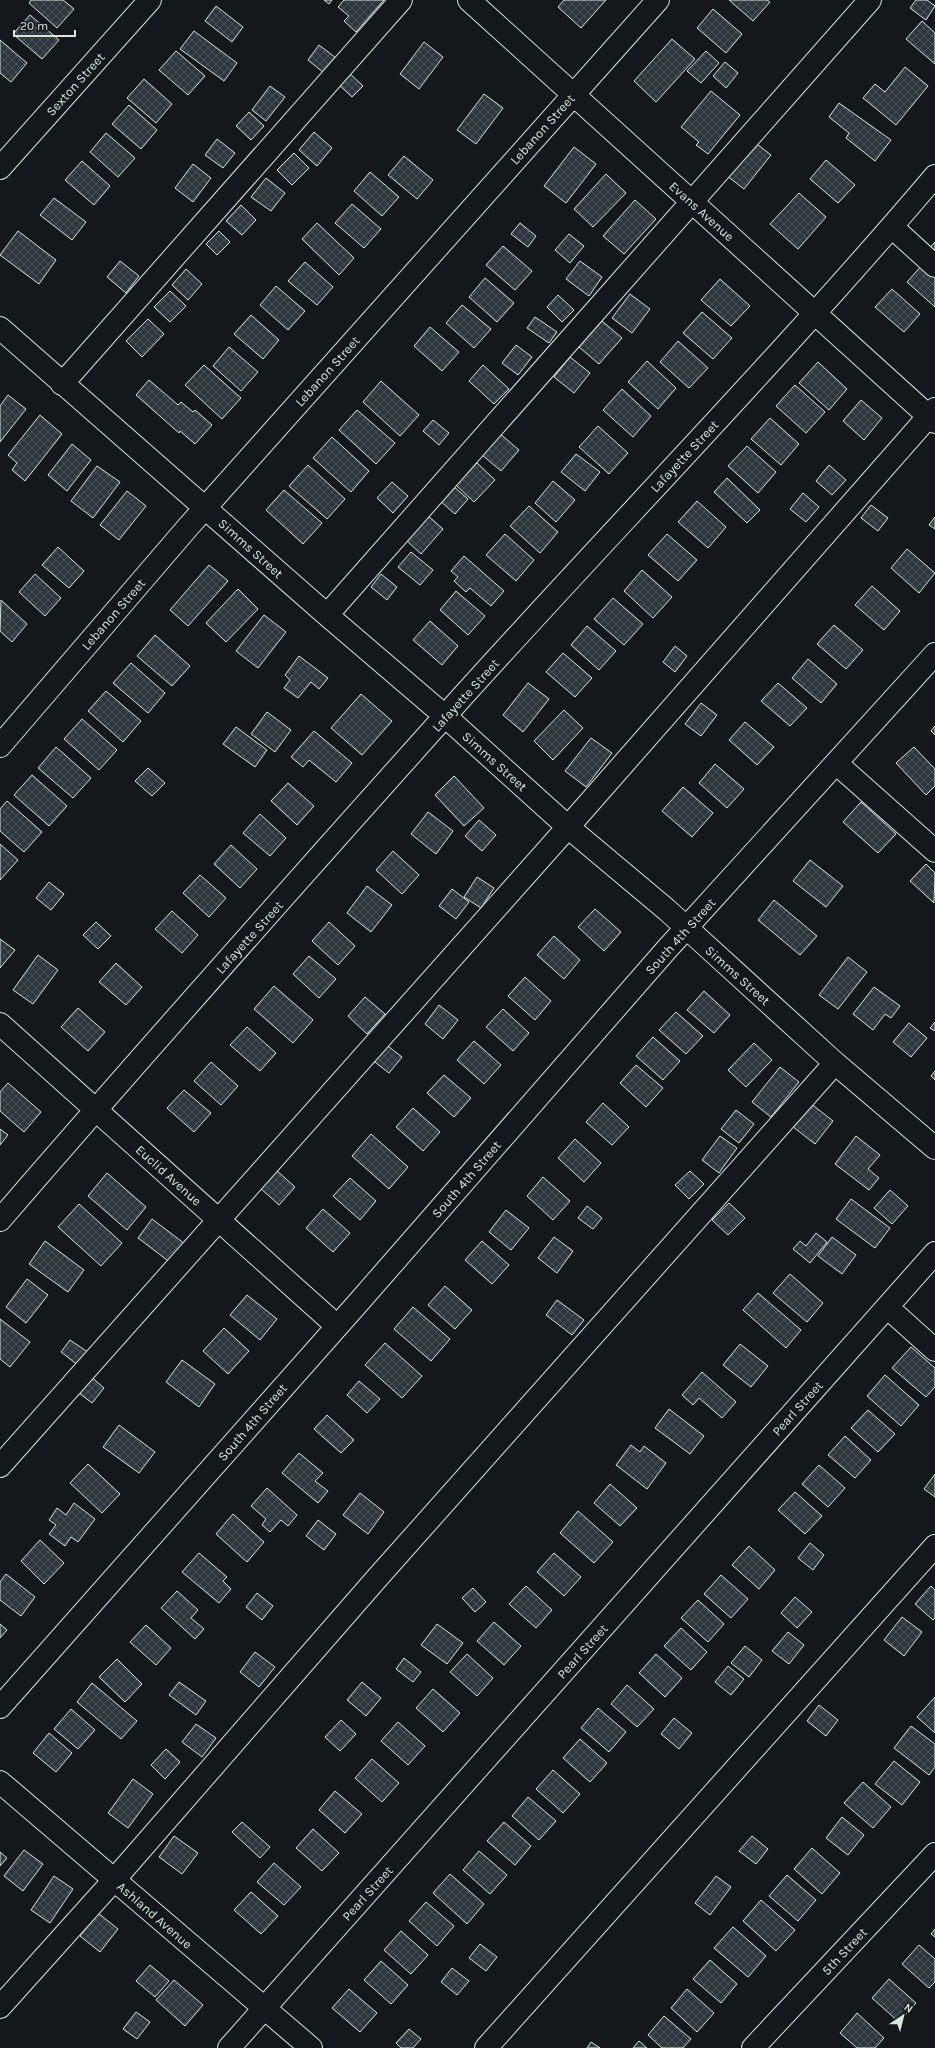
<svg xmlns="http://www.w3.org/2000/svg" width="935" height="2048" font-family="Karla,sans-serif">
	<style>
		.building { fill: url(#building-cross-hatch); stroke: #d8e6dc }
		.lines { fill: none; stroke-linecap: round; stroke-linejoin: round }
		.minor-casing { stroke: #d8e6dc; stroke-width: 24 }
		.minor { stroke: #14181c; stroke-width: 22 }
		.labels { text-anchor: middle; stroke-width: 3; stroke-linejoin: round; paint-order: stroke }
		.street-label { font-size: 13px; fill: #d8e6dc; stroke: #14181c }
	</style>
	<defs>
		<pattern id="building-cross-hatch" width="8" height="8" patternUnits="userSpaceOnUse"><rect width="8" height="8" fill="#2c363c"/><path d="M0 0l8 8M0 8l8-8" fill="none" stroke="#4a5358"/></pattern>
	</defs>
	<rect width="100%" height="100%" fill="#14181c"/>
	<path class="building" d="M31 0H63L74 9 57 28 29 3Z
		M324 0H332L329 4Z
		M344 0H384L356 32 344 21 349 16 338 7Z
		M564 0H606L581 28 558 7Z
		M729 0H767L770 2 753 21Z
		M916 0H927L935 6 926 20 910 8Z
		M216 6 243 27 232 42 205 21Z
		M713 9 742 34 726 53 697 28Z
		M30 15 59 40 42 59 13 34Z
		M922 21 935 33V64L906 39Z
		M194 31 237 63 224 81 180 49Z
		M672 39 695 59 656 102 634 81Z
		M0 40 27 63 11 82 0 73Z
		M424 42 443 57 419 89 400 74Z
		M319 45 336 58 324 73 308 60Z
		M176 51 205 76 188 95 159 70Z
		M706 51 719 63 701 83 687 71Z
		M725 62 738 73 726 88 713 76Z
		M905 67 928 86 896 125 863 98 875 84 885 92Z
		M347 71 363 86 352 97 336 82Z
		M144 79 172 104 156 123 127 98Z
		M270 86 285 97 266 121 252 110Z
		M711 91 740 115 708 154 696 145 699 142 681 127Z
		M484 94 503 108 476 144 457 130Z
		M839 103 891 140 875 161 846 138 849 133 829 117Z
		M129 105 157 130 141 149 112 124Z
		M249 112 264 126 251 140 236 126Z
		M314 132 332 148 317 166 299 150Z
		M106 133 135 158 118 177 90 152Z
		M217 139 235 153 223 168 205 155Z
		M753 141 771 155 744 189 726 175Z
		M574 147 596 164 566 203 544 186Z
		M294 153 309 168 292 185 277 170Z
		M404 156 433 180 417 199 388 175Z
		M826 160 855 185 838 203 810 179Z
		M82 161 110 186 94 205 65 180Z
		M193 164 211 178 193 202 175 188Z
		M370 172 399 197 382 216 354 191Z
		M606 174 626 193 593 227 574 209Z
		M266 178 285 193 271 211 251 197Z
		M799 193 826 217 798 249 770 224Z
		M54 198 86 222 72 240 40 215Z
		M635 200 656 219 624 254 603 236Z
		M352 204 381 229 364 248 335 223Z
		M241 205 256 220 242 235 226 221Z
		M317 223 354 258 339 275 302 239Z
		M520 223 536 236 528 247 511 234Z
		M18 231 56 260 39 284 0 255Z
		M219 231 230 242 217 255 206 244Z
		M569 234 584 246 570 263 555 250Z
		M935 242V257L927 251Z
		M503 246 532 271 515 290 486 265Z
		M120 261 139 276 126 293 107 277Z
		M580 261 602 277 589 296 566 279Z
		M305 262 333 287 317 305 288 281Z
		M924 263 935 273V307L907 282Z
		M186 269 202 284 188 300 172 285Z
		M485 278 514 303 497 322 469 297Z
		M720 279 750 306 731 326 701 300Z
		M276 286 305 311 288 330 260 305Z
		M892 289 920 314 904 332 875 307Z
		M170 291 186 306 170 322 154 307Z
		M630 294 650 309 632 333 612 318Z
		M558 295 574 310 562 322 547 307Z
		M462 305 491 329 474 348 446 323Z
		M702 312 732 338 713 359 683 333Z
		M251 315 279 340 263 359 234 334Z
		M535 317 557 332 549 343 527 328Z
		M148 319 164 334 142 357 126 341Z
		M602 321 622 338 599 364 579 347Z
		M430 327 459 352 442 371 414 346Z
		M678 341 708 368 689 388 660 362Z
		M516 345 532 357 518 375 502 363Z
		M229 347 258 372 241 391 213 366Z
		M570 357 590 373 574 393 554 377Z
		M647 361 676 388 658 409 628 382Z
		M818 362 847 389 829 410 799 383Z
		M204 365 241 398 222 419 185 385Z
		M483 365 509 389 494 404 469 381Z
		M149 380 178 405 181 402 193 412 195 410 212 425 195 444 180 431 179 433 136 395Z
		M381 381 419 415 400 436 363 402Z
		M795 385 825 412 806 433 776 406Z
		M622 389 651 416 633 437 603 410Z
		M8 395 26 409 0 442V406Z
		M861 400 882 418 864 440 843 421Z
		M357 410 395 443 376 464 339 430Z
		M40 415 62 434 25 481 12 470 17 463 8 455Z
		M770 418 799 444 781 465 751 439Z
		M433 420 449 433 439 445 423 431Z
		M598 426 628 453 609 474 579 447Z
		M499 433 519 450 501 471 481 454Z
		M332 437 369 471 351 492 313 458Z
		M72 444 91 460 67 491 48 475Z
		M747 446 776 472 758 493 728 466Z
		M576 454 600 472 585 491 561 472Z
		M477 463 495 480 474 502 456 485Z
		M308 465 345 499 327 519 289 486Z
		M829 465 846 480 832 495 816 481Z
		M97 466 120 482 93 518 71 501Z
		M727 478 760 510 747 523 714 492Z
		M553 481 575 500 556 522 535 503Z
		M392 482 408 496 393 513 377 498Z
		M452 485 468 499 455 514 439 500Z
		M284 490 322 523 303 544 266 510Z
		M127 491 146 506 119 540 100 525Z
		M803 493 819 507 806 522 790 509Z
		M697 501 726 527 708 548 678 522Z
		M871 505 888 518 878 531 861 518Z
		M529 506 558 532 540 553 510 526Z
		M426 514 443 529 421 554 405 539Z
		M935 517V529L929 525Z
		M505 534 534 560 516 581 486 555Z
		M667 534 697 560 678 581 648 555Z
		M58 547 84 571 69 588 42 565Z
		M907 549 935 573 919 593 891 568Z
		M411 552 433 570 420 585 398 567Z
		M464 556 504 591 491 606 470 588 466 592 454 581 458 577 451 571Z
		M209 565 228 581 188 626 170 610Z
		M642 570 672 597 653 618 624 591Z
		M35 574 61 598 45 616 19 592Z
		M381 574 397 587 387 600 371 587Z
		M872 586 900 611 884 630 855 605Z
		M238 589 258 609 226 642 206 623Z
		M456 591 485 616 468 635 440 610Z
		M613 598 643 624 624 645 594 619Z
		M1 600 27 624 12 642 0 631Z
		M264 615 286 632 258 668 236 651Z
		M430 621 458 646 442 665 413 640Z
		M834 625 863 650 846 669 817 644Z
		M587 626 616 651 599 670 571 645Z
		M155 635 190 666 172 686 137 656Z
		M675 646 687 656 675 672 663 662Z
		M563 653 592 678 575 697 546 672Z
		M299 656 328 678 319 689 311 682 298 698 284 688 290 680 285 675Z
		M808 659 837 684 821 703 792 678Z
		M131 663 165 693 148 713 113 683Z
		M528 683 549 699 523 732 503 715Z
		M778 683 807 708 790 726 761 701Z
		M106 691 141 721 123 742 88 711Z
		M361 694 392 721 362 755 331 728Z
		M701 703 717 715 701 736 685 724Z
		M564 710 583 728 553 760 534 741Z
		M267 712 291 730 275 752 251 734Z
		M82 719 117 750 99 770 64 739Z
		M745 722 774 747 757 765 729 740Z
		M935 726V735L931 731Z
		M236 727 267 750 255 767 223 744Z
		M314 731 352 763 336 782 309 760 303 767 291 757Z
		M591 738 612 753 586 787 565 771Z
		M56 747 91 778 73 798 38 768Z
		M914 747 935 769V786L926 795 896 763Z
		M715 764 744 789 727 808 699 783Z
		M148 768 165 783 152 796 135 781Z
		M32 775 67 806 49 826 14 795Z
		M454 776 484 808 464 826 435 795Z
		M288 783 314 806 297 825 271 801Z
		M683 787 713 813 692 837 662 811Z
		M7 801 42 832 24 852 0 831V809Z
		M861 802 896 834 878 853 843 822Z
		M428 812 453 831 436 854 411 834Z
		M260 814 286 838 270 856 243 833Z
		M479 820 496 835 482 851 465 836Z
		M0 844 18 860 0 880Z
		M231 845 257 869 240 888 214 864Z
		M393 851 419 875 402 894 376 870Z
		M810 860 843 886 826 907 793 881Z
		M926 864 935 873 934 903 910 881Z
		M200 875 226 898 209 917 183 893Z
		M477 877 494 888 481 908 464 897Z
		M49 882 64 894 51 910 36 898Z
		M367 886 392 905 371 932 347 913Z
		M452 889 469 902 456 919 439 906Z
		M774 900 817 936 800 955 758 920Z
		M595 909 621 932 604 951 578 927Z
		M172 911 198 935 182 953 155 929Z
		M96 922 111 936 98 949 83 935Z
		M329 922 355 946 338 965 312 941Z
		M554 936 580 960 564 979 537 955Z
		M0 939 15 950 0 968Z
		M38 955 58 970 33 1004 13 990Z
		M309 956 336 979 319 998 293 974Z
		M848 957 867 972 838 1009 819 995Z
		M116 963 142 987 126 1005 99 982Z
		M525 977 551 1001 535 1020 508 996Z
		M274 986 313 1020 293 1043 254 1009Z
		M874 987 900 1006 891 1018 885 1014 873 1030 853 1014Z
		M704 991 730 1015 714 1033 687 1010Z
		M365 997 385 1014 367 1034 348 1016Z
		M439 1005 458 1020 443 1039 425 1024Z
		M78 1008 105 1032 88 1051 61 1027Z
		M503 1009 529 1033 513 1051 486 1027Z
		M676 1012 703 1036 686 1054 659 1030Z
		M935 1022V1031L930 1028Z
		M909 1023 927 1038 911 1057 893 1042Z
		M247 1027 276 1053 260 1071 230 1045Z
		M653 1037 680 1061 663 1080 636 1056Z
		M474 1041 501 1065 484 1084 457 1060Z
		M384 1043 402 1057 389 1073 371 1059Z
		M754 1043 772 1060 746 1087 728 1070Z
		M211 1062 238 1086 221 1105 194 1081Z
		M636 1065 663 1088 646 1107 620 1083Z
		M780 1067 799 1082 771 1117 752 1102Z
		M935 1071V1080L931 1076Z
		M444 1075 471 1098 454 1117 427 1093Z
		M8 1083 41 1112 24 1132 0 1111V1092Z
		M184 1090 211 1113 194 1132 167 1108Z
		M603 1103 629 1127 612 1145 586 1122Z
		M810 1103 833 1121 815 1144 792 1126Z
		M413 1108 440 1132 423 1151 396 1127Z
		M736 1110 754 1124 739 1143 721 1129Z
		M0 1129 8 1135 0 1145Z
		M371 1134 408 1167 389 1189 352 1156Z
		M720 1136 737 1148 719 1173 702 1160Z
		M856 1136 880 1155 868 1169 879 1178 869 1190 835 1164Z
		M575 1139 601 1163 584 1182 558 1158Z
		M275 1169 295 1187 279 1205 259 1187Z
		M690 1171 704 1184 689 1199 675 1185Z
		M107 1173 146 1207 127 1230 88 1196Z
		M543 1177 570 1201 553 1220 527 1196Z
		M350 1178 376 1201 360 1220 333 1196Z
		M890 1190 908 1206 892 1224 874 1208Z
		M851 1199 890 1228 875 1248 836 1219Z
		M729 1203 745 1218 728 1235 712 1220Z
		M79 1204 122 1243 101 1266 58 1227Z
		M587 1206 602 1218 593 1229 578 1218Z
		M323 1209 350 1233 333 1252 306 1228Z
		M506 1210 529 1228 511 1250 489 1232Z
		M152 1219 185 1244 171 1263 138 1238Z
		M816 1233 827 1242 810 1263 793 1249 800 1241 806 1246Z
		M554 1237 573 1251 557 1273 538 1258Z
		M832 1237 856 1255 842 1274 818 1256Z
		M45 1241 84 1270 68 1292 29 1264Z
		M482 1241 509 1265 492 1284 465 1260Z
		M790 1274 823 1303 807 1322 773 1293Z
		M27 1279 48 1295 26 1323 6 1307Z
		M445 1286 472 1310 455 1329 428 1305Z
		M758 1293 801 1330 786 1348 743 1310Z
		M247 1295 277 1319 260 1340 230 1315Z
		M557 1300 584 1320 572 1335 546 1315Z
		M413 1307 450 1339 431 1361 394 1329Z
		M0 1319 30 1342 10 1367 0 1359Z
		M224 1328 249 1351 228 1374 203 1351Z
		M70 1340 89 1353 79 1366 61 1352Z
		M385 1343 422 1376 402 1398 365 1365Z
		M740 1344 768 1366 751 1387 723 1365Z
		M911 1347 935 1368V1387L926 1397 892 1368Z
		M182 1360 215 1384 199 1407 166 1382Z
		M702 1372 736 1402 722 1418 699 1398 693 1405 682 1395Z
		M88 1374 104 1388 92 1403 75 1390Z
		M885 1375 919 1405 901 1426 867 1396Z
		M359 1381 380 1399 367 1413 347 1395Z
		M669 1409 704 1436 690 1454 655 1428Z
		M868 1410 895 1434 878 1452 851 1428Z
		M327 1415 354 1440 341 1453 314 1429Z
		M119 1425 155 1452 139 1473 103 1447Z
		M845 1436 871 1460 855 1478 828 1455Z
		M631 1445 640 1452 644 1446 666 1463 647 1489 616 1465Z
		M299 1453 323 1473 315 1481 328 1491 318 1503 282 1473Z
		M88 1464 120 1494 102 1513 70 1483Z
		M819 1465 845 1488 828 1507 802 1484Z
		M935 1474V1497L924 1489Z
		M610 1484 637 1508 620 1526 594 1503Z
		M267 1488 297 1515 288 1526 281 1520 270 1532 262 1525 266 1519 251 1506Z
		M795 1492 822 1516 805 1534 778 1510Z
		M360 1493 384 1512 368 1534 343 1515Z
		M74 1503 95 1519 78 1542 71 1537 65 1546 49 1534 56 1525 49 1520 57 1508 66 1515Z
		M578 1511 613 1542 594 1563 560 1533Z
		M233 1514 264 1542 247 1562 216 1534Z
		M318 1520 336 1534 324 1550 306 1536Z
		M40 1540 64 1563 44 1584 21 1561Z
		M810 1543 824 1555 813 1570 798 1558Z
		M749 1546 775 1570 759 1589 732 1565Z
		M199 1553 227 1577 223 1581 231 1589 219 1603 182 1572Z
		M554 1553 581 1577 564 1596 537 1572Z
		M6 1574 35 1597 21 1616 0 1600V1582Z
		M721 1575 748 1599 731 1618 704 1594Z
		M526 1586 552 1610 536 1628 509 1604Z
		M931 1586 935 1590V1618L933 1620 915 1604Z
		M473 1588 486 1602 475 1612 462 1598Z
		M177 1591 198 1610 191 1618 204 1629 195 1639 161 1608Z
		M257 1593 273 1606 262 1620 246 1607Z
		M795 1597 812 1612 797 1628 781 1613Z
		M698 1600 724 1624 708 1642 681 1618Z
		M902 1617 922 1632 904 1656 884 1640Z
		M494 1622 521 1646 504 1665 477 1641Z
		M0 1624 7 1630 0 1638Z
		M437 1624 463 1643 447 1664 421 1645Z
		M146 1625 171 1648 156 1665 130 1642Z
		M681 1628 707 1652 691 1670 664 1646Z
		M788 1632 804 1645 789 1664 772 1651Z
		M745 1646 762 1660 749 1677 731 1663Z
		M255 1652 275 1667 259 1687 240 1672Z
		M467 1654 493 1678 477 1696 450 1672Z
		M656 1654 682 1678 665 1697 639 1673Z
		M404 1658 421 1672 413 1682 396 1669Z
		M117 1659 142 1684 125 1702 99 1677Z
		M728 1666 744 1679 731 1695 715 1682Z
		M179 1682 206 1701 196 1715 169 1695Z
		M362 1682 381 1698 366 1716 347 1700Z
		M92 1683 137 1721 121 1739 77 1702Z
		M627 1685 654 1709 637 1727 611 1704Z
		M433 1689 460 1713 443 1732 416 1708Z
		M935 1697V1733L917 1717Z
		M819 1705 838 1720 826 1736 807 1721Z
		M598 1708 626 1732 609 1752 581 1728Z
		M71 1709 95 1730 78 1749 54 1729Z
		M674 1718 692 1733 679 1749 661 1734Z
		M341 1720 356 1734 340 1751 325 1737Z
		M398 1722 425 1746 408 1765 381 1741Z
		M196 1724 216 1738 202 1757 182 1742Z
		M911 1726 935 1744V1767L929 1775 894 1748Z
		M49 1733 72 1753 56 1772 33 1753Z
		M580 1739 607 1763 590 1782 563 1758Z
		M166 1749 180 1762 165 1779 151 1765Z
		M372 1759 399 1783 382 1802 355 1778Z
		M894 1761 920 1782 902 1805 875 1784Z
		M553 1770 580 1794 563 1813 536 1789Z
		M133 1779 153 1794 128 1828 108 1813Z
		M863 1782 891 1807 873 1828 844 1803Z
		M335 1791 362 1814 345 1833 319 1810Z
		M528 1797 556 1821 539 1840 512 1816Z
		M842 1817 864 1835 848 1855 826 1838Z
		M242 1822 270 1847 260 1858 232 1832Z
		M504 1822 531 1846 515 1865 487 1841Z
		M313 1829 339 1853 322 1871 296 1848Z
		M174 1836 198 1853 182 1874 159 1857Z
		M752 1836 768 1849 756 1864 739 1851Z
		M812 1848 840 1873 822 1894 794 1869Z
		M24 1850 43 1864 23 1891 4 1876Z
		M479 1851 507 1875 490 1894 463 1870Z
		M0 1852 7 1858 0 1866Z
		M274 1863 301 1887 284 1905 257 1882Z
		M450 1874 484 1904 467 1924 433 1893Z
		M787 1875 816 1900 798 1921 769 1896Z
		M54 1876 73 1889 50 1923 31 1910Z
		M716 1876 731 1887 710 1915 695 1903Z
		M251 1892 278 1916 261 1934 234 1910Z
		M761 1900 795 1930 776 1951 743 1921Z
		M426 1902 454 1926 437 1946 409 1921Z
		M98 1913 118 1929 100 1952 80 1936Z
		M733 1927 766 1956 748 1977 714 1948Z
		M935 1929V1937L931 1934Z
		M401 1931 428 1955 411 1974 384 1950Z
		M480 1944 497 1957 486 1971 469 1958Z
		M919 1945 935 1959V1982L929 1988 902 1964Z
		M710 1960 737 1984 721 2003 693 1979Z
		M381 1961 408 1985 391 2004 364 1980Z
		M150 1965 169 1981 155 1997 136 1981Z
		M452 1968 469 1981 457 1995 441 1982Z
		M889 1979 916 2003 899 2022 872 1998Z
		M174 1980 203 2005 185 2026 156 2000Z
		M349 1989 377 2013 360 2032 332 2008Z
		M687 1989 714 2013 697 2032 671 2008Z
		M136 2012 150 2022 137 2039 123 2029Z
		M857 2013 884 2038 875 2048H857L840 2033Z
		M664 2016 691 2039 683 2048H662L648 2035Z
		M409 2029 421 2039 413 2048H401L396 2043Z
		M639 2041 647 2048H633Z
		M591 2042 600 2048H587Z"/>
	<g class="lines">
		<g class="minor-casing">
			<path id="minor" d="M469 0 935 422
				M0 168 150 0
				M892 227 935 266
				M0 328 327 615 445 716 568 827 667 910 835 1063 935 1148
				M62 384 401 0
				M327 615 870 0
				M0 746 188 527 658 0
				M836 763 935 851
				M0 1024 337 1326
				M0 1220C152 1044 307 870 462 697 619 523 783 355 935 176
				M887 1307 935 1350
				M0 1466 568 827 935 409
				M0 1707 358 1303 667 949 935 654
				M0 1782 311 2048
				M0 2007 114 1880 378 1577 835 1063
				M229 2048 935 1253
				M486 2048 935 1546
				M753 2048 935 1854"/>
		</g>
		<use href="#minor" class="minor"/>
	</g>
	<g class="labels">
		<g class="street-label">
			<text transform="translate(75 84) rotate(-48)" y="5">Sexton Street</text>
			<text transform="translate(542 129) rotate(-48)" y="5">Lebanon Street</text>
			<text transform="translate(702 211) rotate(42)" y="5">Evans Avenue</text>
			<text transform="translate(327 371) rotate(-48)" y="5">Lebanon Street</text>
			<text transform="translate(684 456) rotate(-47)" y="5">Lafayette Street</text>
			<text transform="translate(251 548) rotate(42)" y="5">Simms Street</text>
			<text transform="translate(113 614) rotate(-49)" y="5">Lebanon Street</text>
			<text transform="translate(465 695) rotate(-48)" y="5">Lafayette Street</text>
			<text transform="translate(495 761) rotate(42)" y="5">Simms Street</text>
			<text transform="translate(680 936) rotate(-48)" y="5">South 4th Street</text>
			<text transform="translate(249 937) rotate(-48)" y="5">Lafayette Street</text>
			<text transform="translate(738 975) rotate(42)" y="5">Simms Street</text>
			<text transform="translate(169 1175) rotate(42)" y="5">Euclid Avenue</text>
			<text transform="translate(466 1179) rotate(-49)" y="5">South 4th Street</text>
			<text transform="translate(797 1408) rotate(-48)" y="5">Pearl Street</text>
			<text transform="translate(252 1422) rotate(-49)" y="5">South 4th Street</text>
			<text transform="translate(582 1651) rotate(-48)" y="5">Pearl Street</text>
			<text transform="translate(367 1893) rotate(-48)" y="5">Pearl Street</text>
			<text transform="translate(155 1915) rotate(41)" y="5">Ashland Avenue</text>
			<text transform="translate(844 1951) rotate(-47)" y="5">5th Street</text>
		</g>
	</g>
	<g transform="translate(903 2016) rotate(35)" stroke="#14181c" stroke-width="3" paint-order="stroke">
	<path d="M0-3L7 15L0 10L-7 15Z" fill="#d8e6dc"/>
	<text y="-6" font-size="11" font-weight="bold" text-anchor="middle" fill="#d8e6dc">N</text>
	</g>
	<path d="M14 30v6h61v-6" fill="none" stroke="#d8e6dc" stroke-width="2"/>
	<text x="20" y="30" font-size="12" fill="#d8e6dc" stroke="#14181c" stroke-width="3" paint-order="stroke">20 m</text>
</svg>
